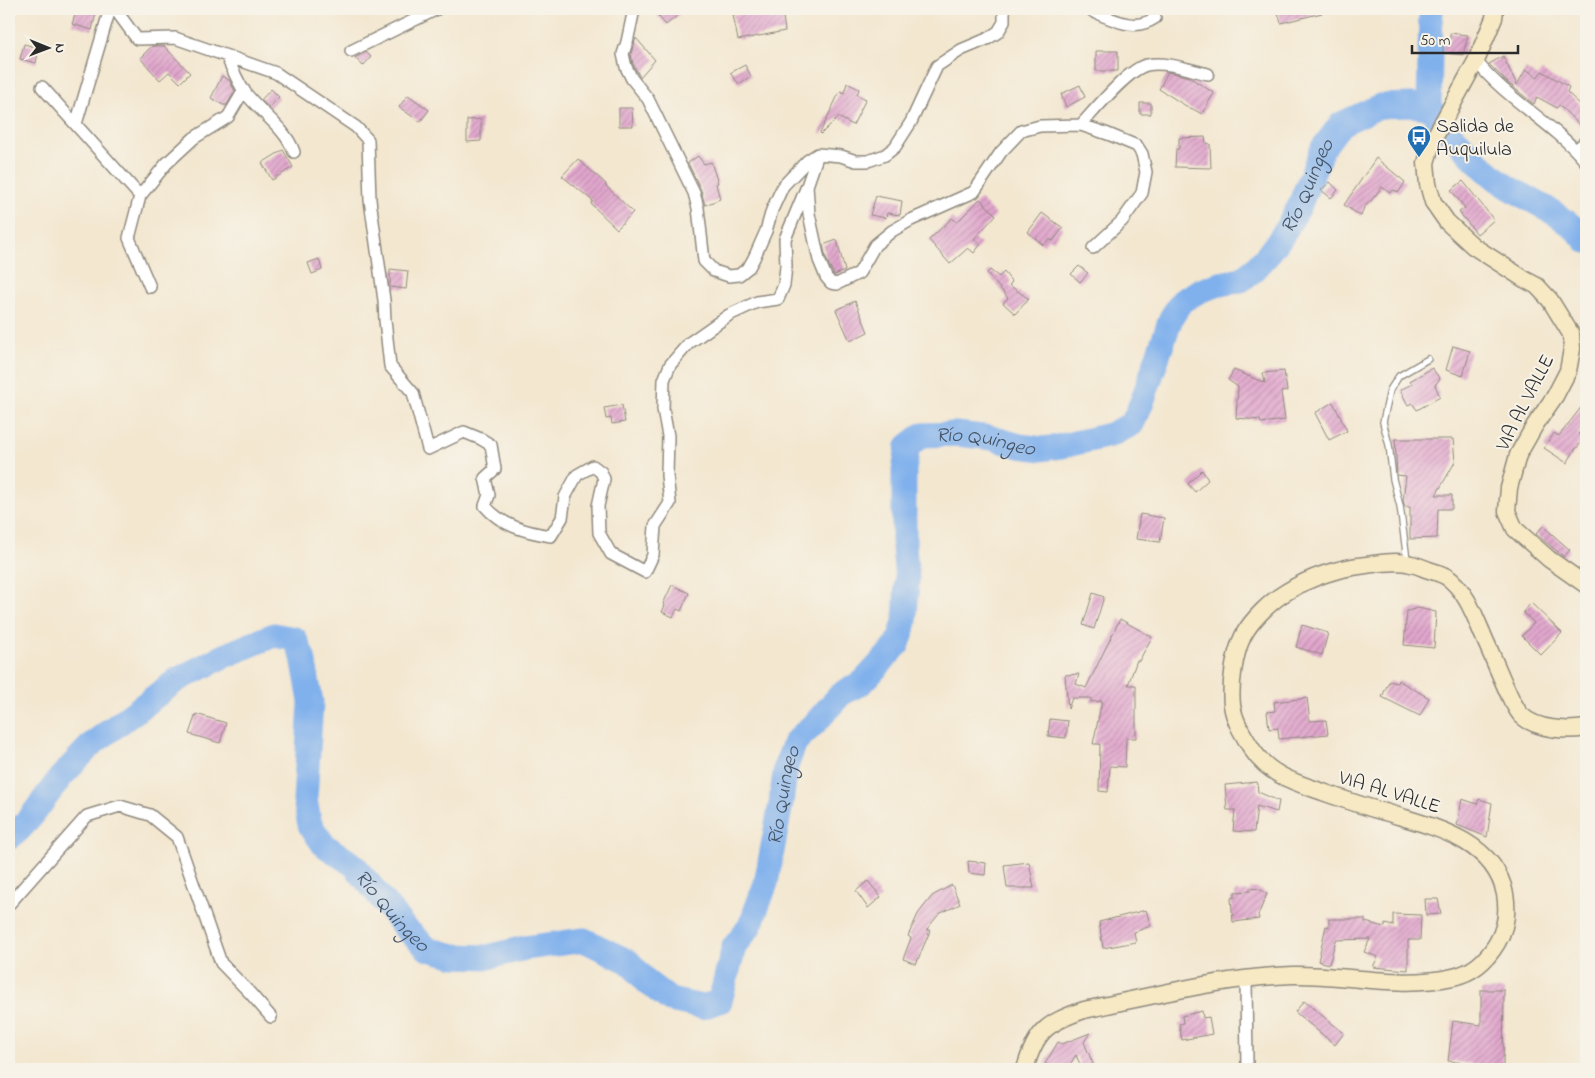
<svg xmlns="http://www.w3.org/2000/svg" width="1595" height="1078" font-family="'Indie Flower',sans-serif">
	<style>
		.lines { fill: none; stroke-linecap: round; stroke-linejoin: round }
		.river { stroke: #81b1ec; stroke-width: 25 }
		.building { fill: url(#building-hatch) }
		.lane-casing { stroke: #8f897e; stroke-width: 8 }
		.street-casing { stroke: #8f897e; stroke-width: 14 }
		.secondary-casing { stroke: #8f897e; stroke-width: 19 }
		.lane { stroke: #fff; stroke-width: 5.5 }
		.street { stroke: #fff; stroke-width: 11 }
		.secondary { stroke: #f6e9c3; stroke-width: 16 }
		.labels { text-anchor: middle; stroke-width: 4; stroke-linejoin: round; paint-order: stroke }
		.poi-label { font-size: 20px; fill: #2b2b2b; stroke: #f7f3e8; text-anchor: start }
		.street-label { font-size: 20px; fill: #2b2b2b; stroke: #f7f3e8 }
		.water-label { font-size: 21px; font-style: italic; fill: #455365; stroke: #f7f3e8 }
	</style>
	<defs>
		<pattern id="building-hatch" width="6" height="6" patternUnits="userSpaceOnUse" patternTransform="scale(1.25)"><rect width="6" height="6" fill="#e2a7ce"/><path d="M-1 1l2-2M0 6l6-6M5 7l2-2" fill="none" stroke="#b788a7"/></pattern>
	</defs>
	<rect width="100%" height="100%" fill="#f7f3e8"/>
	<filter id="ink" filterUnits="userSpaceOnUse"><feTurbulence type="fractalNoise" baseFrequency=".02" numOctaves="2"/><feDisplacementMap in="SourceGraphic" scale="10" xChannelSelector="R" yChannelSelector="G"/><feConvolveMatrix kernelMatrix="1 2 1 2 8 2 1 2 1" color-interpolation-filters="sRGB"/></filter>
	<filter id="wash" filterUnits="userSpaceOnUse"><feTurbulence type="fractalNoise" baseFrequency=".0096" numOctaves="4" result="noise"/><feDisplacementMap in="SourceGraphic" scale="20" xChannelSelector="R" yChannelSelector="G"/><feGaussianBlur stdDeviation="1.12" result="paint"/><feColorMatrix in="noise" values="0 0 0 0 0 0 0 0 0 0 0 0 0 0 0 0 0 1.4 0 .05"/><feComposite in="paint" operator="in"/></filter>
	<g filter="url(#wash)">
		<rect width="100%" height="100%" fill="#f3e7d0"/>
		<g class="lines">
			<g class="river">
				<path d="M1429 107 1431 9"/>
				<path id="s1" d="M9 838 18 831 31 817 60 778 92 744 177 680 224 656 274 635 295 639 303 657 311 702 305 800 310 825 324 845 355 866 404 927 428 949 455 956 488 957 525 948 584 940 629 962 648 983 670 1000 702 1007 720 1001 734 947 750 926 766 883 781 803 786 766 795 742 817 721 841 694 863 682 898 644 905 622 907 579 904 547V470L908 446 922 435 957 434 992 438 1020 446 1042 449 1062 446 1110 435 1132 424 1142 402 1171 318 1182 301 1199 291 1220 284 1241 280 1254 270 1266 257 1282 236 1299 207 1322 149 1341 124 1380 106 1410 105 1429 107C1450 134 1472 159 1498 180 1527 201 1564 212 1586 241"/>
			</g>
		</g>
		<g id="blocks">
			<path class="building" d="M77 9H97L92 30 72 24Z
				M652 9H686L666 25Z
				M771 9H782L785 31 738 40 733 15Z
				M1277 9H1322V13L1281 23Z
				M1450 33 1468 35 1463 55 1443 53V39L1450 40Z
				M636 38 655 60 640 77 633 64 631 54Z
				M24 44 39 48 36 63 20 59Z
				M152 46H164L190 73 180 83 169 72 160 80 140 58Z
				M1096 51H1118V71H1096Z
				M366 52 371 57 363 66 355 58Z
				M1503 56 1517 85 1526 69 1537 77 1542 71 1569 87 1567 92 1586 110V131L1559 105 1557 108 1537 97 1534 104 1507 82 1489 64Z
				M745 65 751 76 739 84 730 73Z
				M1168 72 1189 77 1214 93 1202 114 1191 108V109L1159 89Z
				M222 76 229 80 235 91 227 105H223L211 98Z
				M847 83 859 89 857 95 866 99 853 125 838 117 821 134 820 133 840 91 844 93Z
				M1080 85 1085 97 1066 107 1061 94Z
				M271 89 279 97 269 108 261 100Z
				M408 95 429 110 420 122 399 107Z
				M1140 103H1151V114H1140Z
				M619 108H632L633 126H619Z
				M481 119V141L467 142V120Z
				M1205 137 1206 143 1210 144 1211 168 1175 167 1176 149H1179V138Z
				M283 150 293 167 272 180 262 163Z
				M698 156 704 164 711 162 718 183 716 184 720 199 705 205 701 190 688 163Z
				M1376 158 1405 182 1399 192 1393 190 1390 193 1382 187 1371 201 1364 207 1361 216 1344 205Z
				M578 159 606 184 605 185 633 212 617 229 591 204 593 201 562 176Z
				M1463 181 1494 220 1477 234 1459 212 1465 208 1451 190Z
				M1330 182 1338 190 1331 198 1321 190Z
				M876 196 902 201 900 215 887 213 886 218 870 215Z
				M980 199 996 215 974 239 981 244 974 253 968 248 950 264 929 240 952 218 957 222Z
				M1042 213 1063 228 1053 241 1049 239 1043 245 1028 232Z
				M837 240 845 271 834 275 826 258 823 245Z
				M319 259 322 270 312 274 308 263Z
				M1079 266 1088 273 1080 282 1071 274Z
				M390 269 408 271 406 289 390 287Z
				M990 270 999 277 1004 272 1012 282 1009 285 1029 299 1015 314 1003 303 1008 298 987 273Z
				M855 301 868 332 850 341 836 310Z
				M1453 346 1470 351 1463 376 1446 370Z
				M1432 368 1440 379 1435 385 1440 397 1417 410 1412 403 1408 405 1400 390 1412 384 1410 381Z
				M1234 370 1265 383 1263 373 1284 371 1287 391 1281 392 1285 420 1261 423 1260 420 1236 418 1238 387 1228 380Z
				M1586 401V424L1578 434 1584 439 1575 450 1567 463 1544 448 1554 433 1559 436Z
				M1333 402 1347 431 1329 440 1315 413Z
				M622 405 625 422 612 424 611 418 606 419 604 408Z
				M1395 439H1453L1455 462 1436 495H1452V509H1438L1437 538 1410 539V507H1405L1403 500 1406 476 1397 475Z
				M1202 470 1208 480 1195 492 1188 484Z
				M1140 514 1164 518 1160 542 1136 539Z
				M1543 526 1570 550 1564 557 1536 534Z
				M672 585 689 593 681 611 677 609 673 617 662 612 665 605 663 604Z
				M1093 593 1104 597 1094 629 1083 625Z
				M1531 603 1562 633 1541 655 1522 636 1534 623 1523 612Z
				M1418 608 1436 612 1434 648 1404 645 1407 611Z
				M1120 619 1152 637 1139 661 1137 660 1128 685H1136V738H1126L1125 767 1110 766 1108 792 1099 791 1100 744H1093L1102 701 1091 702V698H1072L1068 709 1065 675 1079 674 1076 684 1086 688Z
				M1302 625 1328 633 1322 655 1296 647Z
				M1398 680 1429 698 1420 716 1382 697 1389 681 1397 683Z
				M1307 698 1310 721 1326 720 1328 734 1279 739 1278 728 1269 729 1267 712 1275 711 1274 702Z
				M196 714 226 723 220 743 189 734Z
				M1050 719 1068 721 1066 738 1048 736Z
				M1257 782 1258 792 1279 801 1277 812 1257 806 1254 832 1233 831 1235 810H1227L1225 785Z
				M1462 799 1477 804 1479 799 1492 803 1487 837 1457 825Z
				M968 861 986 863 985 875 969 873Z
				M1029 862 1034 888H1007L1004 865Z
				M868 881 881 897 868 908 856 891Z
				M952 885 960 904 939 914 927 929 930 931 916 964 903 959 911 938 908 936 918 914 932 896Z
				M1250 888 1259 889 1267 894 1258 915 1259 919 1233 922 1231 898 1235 897V892L1250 891Z
				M1425 899H1438L1441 914 1426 915Z
				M1146 910 1151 926 1134 932 1136 942 1103 948 1099 922Z
				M1393 914 1421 915 1420 940H1408V970L1373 967 1378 957 1364 952 1370 939 1336 940 1329 964 1318 961 1326 926 1329 927V919H1365V922L1385 927V924L1393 926Z
				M1481 990H1504L1503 1068H1481V1065L1448 1061 1453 1021 1481 1025Z
				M1304 1001 1344 1033 1335 1045 1295 1012Z
				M1202 1011 1203 1018 1209 1017 1212 1034 1182 1040 1179 1024 1183 1023 1182 1016Z
				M1090 1033 1084 1042 1095 1069H1082L1076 1055 1067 1069H1045L1048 1065 1045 1064 1058 1042 1062 1044Z"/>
		</g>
	</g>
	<g filter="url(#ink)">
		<use href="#blocks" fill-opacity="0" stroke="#8f897e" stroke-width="1"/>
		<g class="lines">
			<g class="lane-casing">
				<path id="lane" d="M1407 560 1400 506 1393 479 1389 445 1383 422 1390 390 1399 376 1428 359"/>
			</g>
			<g class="street-casing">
				<path id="street" d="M115 9 137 39 175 38 276 73 356 127 368 140 370 200 384 300 385 320 390 366 413 393 428 449 464 432 481 439 491 445 495 469 485 478 489 495 485 506C502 526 526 532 551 536L562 518 565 497 577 475 593 466 601 472 604 479 598 506 599 533 611 554 645 572 653 555 655 526 670 503 667 475 668 436 663 409 664 380 670 365 689 343 729 315 757 302 778 299 784 285 786 266 785 239 807 186
					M636 9 633 14 627 42 623 54 626 67 632 79 648 99 694 193 698 208 704 261 714 271 729 276 739 275 749 267 754 258 766 231 772 210 783 186 807 161 818 154 841 156 856 161H868L885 155 895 147 911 122 937 66 961 50 987 39 998 32 1004 22V9
					M1090 9 1094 12C1115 20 1134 32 1155 18L1154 9
					M351 51 437 9
					M226 56C232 67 237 81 244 91 260 113 285 127 294 152
					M1476 61C1507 100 1554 123 1586 162
					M42 87 140 196
					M76 124 110 9
					M1081 125 1108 134 1137 146 1142 154 1146 172 1142 193 1122 221 1093 248
					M1576 150 1586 141
					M818 154 807 186 809 214 819 260 826 277 831 283 837 284 859 273 875 245 892 231 911 220 974 192 1001 152 1021 131 1040 126 1081 125C1094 111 1129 68 1147 65 1165 61 1190 70 1208 74
					M150 287 129 238 140 196 166 164 194 138 228 117 244 90
					M9 904 87 816 120 806 150 815 177 837 221 963 250 993 271 1017
					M1246 978 1247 1069"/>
			</g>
			<g class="secondary-casing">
				<path id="secondary" d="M1495 9 1494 18 1476 61 1432 142 1426 163 1428 184 1433 202 1447 222 1473 246 1524 279 1537 286 1550 300 1571 334 1572 349 1568 371 1555 396 1535 425 1518 455 1509 488 1507 511 1515 529 1549 559 1586 585
					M1025 1069C1036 1030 1047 1023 1084 1010 1153 996 1223 977 1293 975 1346 974 1400 989 1453 977 1472 973 1487 960 1497 943 1506 928 1508 911 1505 894 1494 839 1430 826 1385 812 1362 806 1340 798 1317 790 1290 781 1265 772 1250 746 1242 733 1234 720 1232 705 1230 685 1234 654 1243 636 1251 620 1272 600 1288 591 1311 577 1340 568 1366 565 1380 563 1398 560 1411 564 1417 565 1423 568 1429 570 1435 572 1442 574 1447 577 1468 592 1476 620 1486 642 1495 662 1503 682 1512 701 1515 705 1517 711 1521 715 1536 730 1567 731 1586 728"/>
			</g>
			<use href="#lane" class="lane"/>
			<use href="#street" class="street"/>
			<use href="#secondary" class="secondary"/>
		</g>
	</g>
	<defs>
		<g id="bus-pin" transform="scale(1.25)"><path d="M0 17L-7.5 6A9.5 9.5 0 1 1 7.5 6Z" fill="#1f6fb2" stroke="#f7f3e8"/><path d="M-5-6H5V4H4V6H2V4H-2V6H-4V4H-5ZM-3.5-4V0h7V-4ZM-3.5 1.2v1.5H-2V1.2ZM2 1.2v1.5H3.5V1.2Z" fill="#fff"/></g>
	</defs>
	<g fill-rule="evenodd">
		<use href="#bus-pin" x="1419" y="137"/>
	</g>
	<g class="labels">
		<g class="poi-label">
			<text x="1436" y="132">Salida de<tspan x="1436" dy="23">Auquilula</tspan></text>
		</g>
		<g class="street-label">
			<text transform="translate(1524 402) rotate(-63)" y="7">VIA AL VALLE</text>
			<text transform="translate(1390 791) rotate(17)" y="7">VIA AL VALLE</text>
		</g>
		<g class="water-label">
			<text dy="7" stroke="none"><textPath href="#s1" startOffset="2201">Río Quingeo</textPath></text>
			<text dy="7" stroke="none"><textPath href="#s1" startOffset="1736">Río Quingeo</textPath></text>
			<text dy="7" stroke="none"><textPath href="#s1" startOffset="1256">Río Quingeo</textPath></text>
			<text dy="7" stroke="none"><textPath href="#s1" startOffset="670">Río Quingeo</textPath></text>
		</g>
	</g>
	<rect width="1595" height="1078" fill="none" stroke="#f7f3e8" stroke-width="30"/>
	<g transform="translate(48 48) rotate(91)" stroke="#f7f3e8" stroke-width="4" paint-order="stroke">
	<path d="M0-4L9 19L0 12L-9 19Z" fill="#2b2b2b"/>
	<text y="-8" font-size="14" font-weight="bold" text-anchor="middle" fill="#2b2b2b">N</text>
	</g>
	<path d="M1412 45v8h106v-8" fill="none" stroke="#2b2b2b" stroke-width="2.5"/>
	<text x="1420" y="45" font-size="15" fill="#2b2b2b" stroke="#f7f3e8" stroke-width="4" paint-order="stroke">50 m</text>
</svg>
